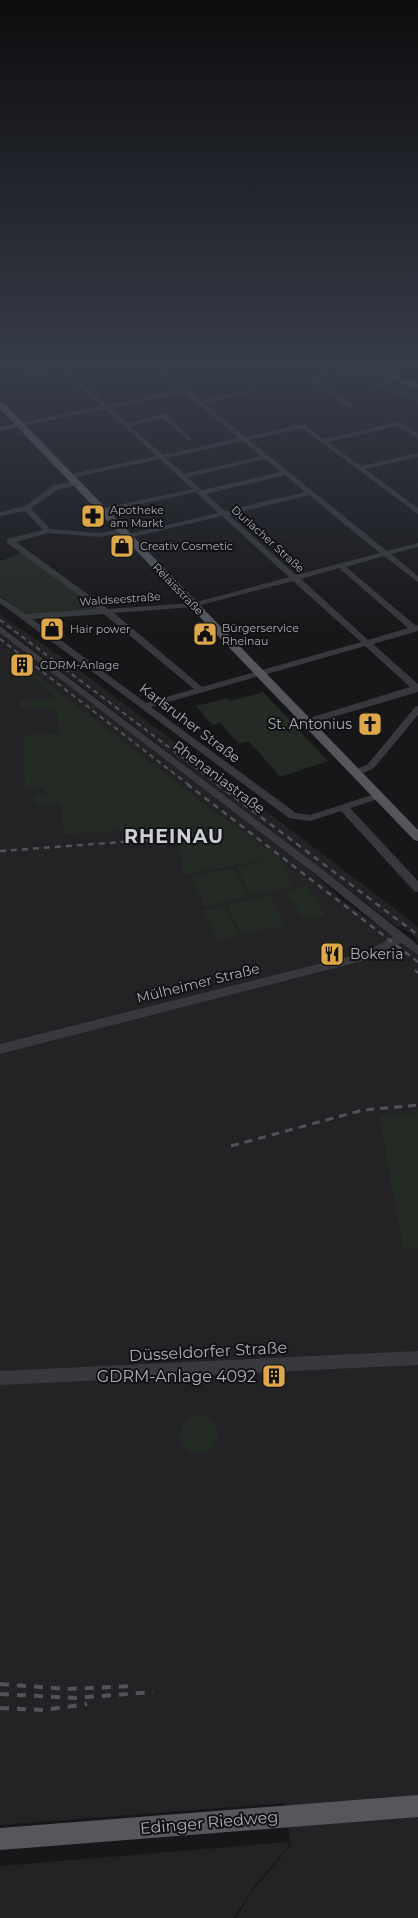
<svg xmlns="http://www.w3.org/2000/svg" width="418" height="1918" font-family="Montserrat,sans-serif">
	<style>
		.built { fill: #232326 }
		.green { fill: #242a24 }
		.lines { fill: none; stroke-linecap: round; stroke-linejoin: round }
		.minor { fill: #38393d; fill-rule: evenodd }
		.major { fill: #55575c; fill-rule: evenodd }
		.highway { fill: #65686e; fill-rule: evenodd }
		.tram { stroke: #525358; stroke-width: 1 }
		.rail-far3 { stroke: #525358; stroke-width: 2; stroke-dasharray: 5 4; stroke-linecap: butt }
		.rail-far2 { stroke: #525358; stroke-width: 2.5; stroke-dasharray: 6 5; stroke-linecap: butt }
		.rail-far1 { stroke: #525358; stroke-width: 3; stroke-dasharray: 8 6; stroke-linecap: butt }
		.rail { stroke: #525358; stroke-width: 4; stroke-dasharray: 9 8; stroke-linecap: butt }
		.labels { text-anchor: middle; stroke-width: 4; stroke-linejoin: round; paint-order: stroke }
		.far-poi-label { font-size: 11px; fill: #abafb7; stroke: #121214; text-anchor: start }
		.far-street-label { font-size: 11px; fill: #abafb7; stroke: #121214 }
		.street-label { font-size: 14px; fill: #abafb7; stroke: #121214 }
		.poi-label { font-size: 14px; fill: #abafb7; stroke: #121214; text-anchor: end }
		.near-street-label { font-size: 16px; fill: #abafb7; stroke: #121214 }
		.near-poi-label { font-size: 16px; fill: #abafb7; stroke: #121214; text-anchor: end }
		.district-label { font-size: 19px; font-weight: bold; letter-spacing: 1px; fill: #cbced4; stroke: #121214 }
	</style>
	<rect width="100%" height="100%" fill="#171719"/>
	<path class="built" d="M0 614 81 671 410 920 418 928V942L416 940 418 939 401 926 398 927 0 624Z
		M0 633 306 867 340 898 418 955V1918H236L250 1894 291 1845 284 1803 0 1825Z
		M288 1842 289 1846 253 1888 234 1918H0V1866Z"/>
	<path class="green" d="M323 364H345L418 389V398Z
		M25 552 106 611 28 616 0 596V561Z
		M22 669H29L208 807 278 857 294 885 251 896 236 867 277 857 183 875 177 827 64 834 61 804 35 805 34 795 44 794V787L25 789 23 735 59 734 56 708H20V701L57 698Z
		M263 692 328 761 280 777 249 741 239 744 220 723 212 725 196 706 227 698 230 701Z
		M232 868 248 896 205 907 190 878Z
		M307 885 325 915 304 920 286 891Z
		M269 895 286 925 242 935 226 905Z
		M224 906 240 936 218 941 202 911Z
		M418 1109V1248H403L379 1115 414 1114 411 1110Z
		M180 1434a19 19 0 1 1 38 0a19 19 0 1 1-38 0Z"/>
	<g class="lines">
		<path class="minor" d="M55 364 64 366 87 364 67 369 107 405 180 390 149 364H156L200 400 254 390V392L204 403 246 437 303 424 324 439 396 422 402 423 418 433V438L396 426 328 442 361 466 418 453V457L365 469 418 508V514L302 428 249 440 387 551 418 543V547L391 554 418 576V582L384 556 346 567 416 626 418 625V631L373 644 418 684V692L309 724H303V720L410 687 365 646 151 707 296 813 310 815 375 794H381L383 796 381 798 350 808 418 881V892L414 891 341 811 310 821 289 818 0 603V597L26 614 98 609 7 543V539L43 530 25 511 0 516V512L25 506 54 485 75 481 79 483 78 485 59 489 31 508 50 529 99 533 122 529 126 531 125 533 99 537 48 533 16 542 108 609 193 603 289 577 222 516 124 539V535L218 513 196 492 100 513V509L192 489 160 459 67 479V475L156 456 105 409 0 431V427L101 406 61 370 0 383V379L58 367ZM184 393 239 438 163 455 130 426 163 419 187 440H191V438L167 416 173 414V412L127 423 111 408ZM243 441 261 456 184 474 166 458ZM265 459 281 472 202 490 187 477ZM285 475 305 492 225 511 206 494ZM309 495 380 553 296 575 229 515ZM339 568 408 628 368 640 301 579ZM293 581 361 642 202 687 114 613 193 607ZM104 614 194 689 146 703 32 619Z
			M311 364H321L418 397V401L330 371 317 380 354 405 351 407 342 406V402L311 381V379L324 369Z
			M0 626 327 873 418 945V955L401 943 366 960 0 1054V1044L363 953 393 937 319 877 0 633Z
			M418 706V715L374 768 359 775H353L351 773 353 771 368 764 415 707Z
			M418 1351V1365L0 1385V1371Z"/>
		<path class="major" d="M0 402H3L418 830V841L414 840 0 409Z
			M418 1795V1817L0 1850V1828Z"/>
		<path class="highway" d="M350 364H364L418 383V389Z"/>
		<path class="tram" d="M0 405 418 840"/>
		<path class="rail-far3" d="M0 620 219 785
			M0 639 189 785"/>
		<path class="rail-far2" d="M187 784 418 962
			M217 784 418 935
			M0 851 176 838
			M415 970 418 973"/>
		<path class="rail-far1" d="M231 1146 363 1110 418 1105"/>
		<path class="rail" d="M0 1684 68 1689 135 1686
			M0 1694 76 1698 153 1692
			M0 1708 44 1710 87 1704"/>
	</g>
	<linearGradient id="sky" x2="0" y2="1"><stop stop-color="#0d0d0e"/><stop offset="0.58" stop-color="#363c49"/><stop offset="1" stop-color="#363c49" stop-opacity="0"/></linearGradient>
	<rect width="418" height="633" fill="url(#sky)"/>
	<defs>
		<g id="pharmacy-square" transform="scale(1.25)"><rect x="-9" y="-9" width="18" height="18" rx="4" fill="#dea74a" stroke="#121214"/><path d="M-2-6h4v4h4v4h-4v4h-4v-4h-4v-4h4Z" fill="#111"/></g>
		<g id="shop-square" transform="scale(1.25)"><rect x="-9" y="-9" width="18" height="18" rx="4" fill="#dea74a" stroke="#121214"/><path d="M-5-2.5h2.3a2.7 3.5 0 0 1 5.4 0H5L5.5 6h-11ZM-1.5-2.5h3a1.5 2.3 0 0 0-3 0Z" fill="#111"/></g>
		<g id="civic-square" transform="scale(1.25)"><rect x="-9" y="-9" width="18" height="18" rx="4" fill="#dea74a" stroke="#121214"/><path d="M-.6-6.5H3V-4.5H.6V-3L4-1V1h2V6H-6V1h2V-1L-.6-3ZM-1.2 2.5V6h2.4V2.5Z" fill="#111"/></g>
		<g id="building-square" transform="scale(1.25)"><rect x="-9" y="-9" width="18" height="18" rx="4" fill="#dea74a" stroke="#121214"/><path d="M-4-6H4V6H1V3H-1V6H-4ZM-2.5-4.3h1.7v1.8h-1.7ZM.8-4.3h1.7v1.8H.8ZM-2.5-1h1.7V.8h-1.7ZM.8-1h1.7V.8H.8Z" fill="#111"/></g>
		<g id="church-square" transform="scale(1.25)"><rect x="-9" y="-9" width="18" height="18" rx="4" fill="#dea74a" stroke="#121214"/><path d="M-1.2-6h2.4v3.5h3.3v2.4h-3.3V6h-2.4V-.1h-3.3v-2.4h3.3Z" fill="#111"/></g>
		<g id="restaurant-square" transform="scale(1.25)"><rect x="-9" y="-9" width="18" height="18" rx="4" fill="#dea74a" stroke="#121214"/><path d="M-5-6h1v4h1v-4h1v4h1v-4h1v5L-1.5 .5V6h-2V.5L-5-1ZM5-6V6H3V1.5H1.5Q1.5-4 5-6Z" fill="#111"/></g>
	</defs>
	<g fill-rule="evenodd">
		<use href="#pharmacy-square" x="93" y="516"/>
		<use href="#shop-square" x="122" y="546"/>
		<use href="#shop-square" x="52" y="629"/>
		<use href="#civic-square" x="205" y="634"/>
		<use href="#building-square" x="22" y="665"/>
		<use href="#church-square" x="370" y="724"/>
		<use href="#restaurant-square" x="332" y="954"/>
		<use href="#building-square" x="274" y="1376"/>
	</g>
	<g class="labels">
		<g class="far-poi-label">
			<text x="110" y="514">Apotheke<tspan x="110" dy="13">am Markt</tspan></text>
			<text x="140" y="550">Creativ Cosmetic</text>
			<text x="222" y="632">Bürgerservice<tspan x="222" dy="13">Rheinau</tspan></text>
			<text x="70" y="633">Hair power</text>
			<text x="40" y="669">GDRM-Anlage</text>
		</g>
		<g class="far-street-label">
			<text transform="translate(268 539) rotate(42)" y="4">Durlacher Straße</text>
			<text transform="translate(178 589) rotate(46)" y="4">Relaisstraße</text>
			<text transform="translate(120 599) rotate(-4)" y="4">Waldseestraße</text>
		</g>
		<g class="street-label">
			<text transform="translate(190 723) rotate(37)" y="5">Karlsruher Straße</text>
			<text transform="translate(219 777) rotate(37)" y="5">Rhenaniastraße</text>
			<text transform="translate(198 983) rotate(-14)" y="5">Mülheimer Straße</text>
		</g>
		<g class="poi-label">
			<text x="352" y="729">St. Antonius</text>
			<text x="350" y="959" text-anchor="start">Bokeria</text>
		</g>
		<g class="near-street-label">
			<text transform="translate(208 1351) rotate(-3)" y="6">Düsseldorfer Straße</text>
			<text transform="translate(209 1822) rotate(-5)" y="6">Edinger Riedweg</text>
		</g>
		<g class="near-poi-label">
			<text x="256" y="1382">GDRM-Anlage 4092</text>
		</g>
		<g class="district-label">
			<text x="174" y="843">RHEINAU</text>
		</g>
	</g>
</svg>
